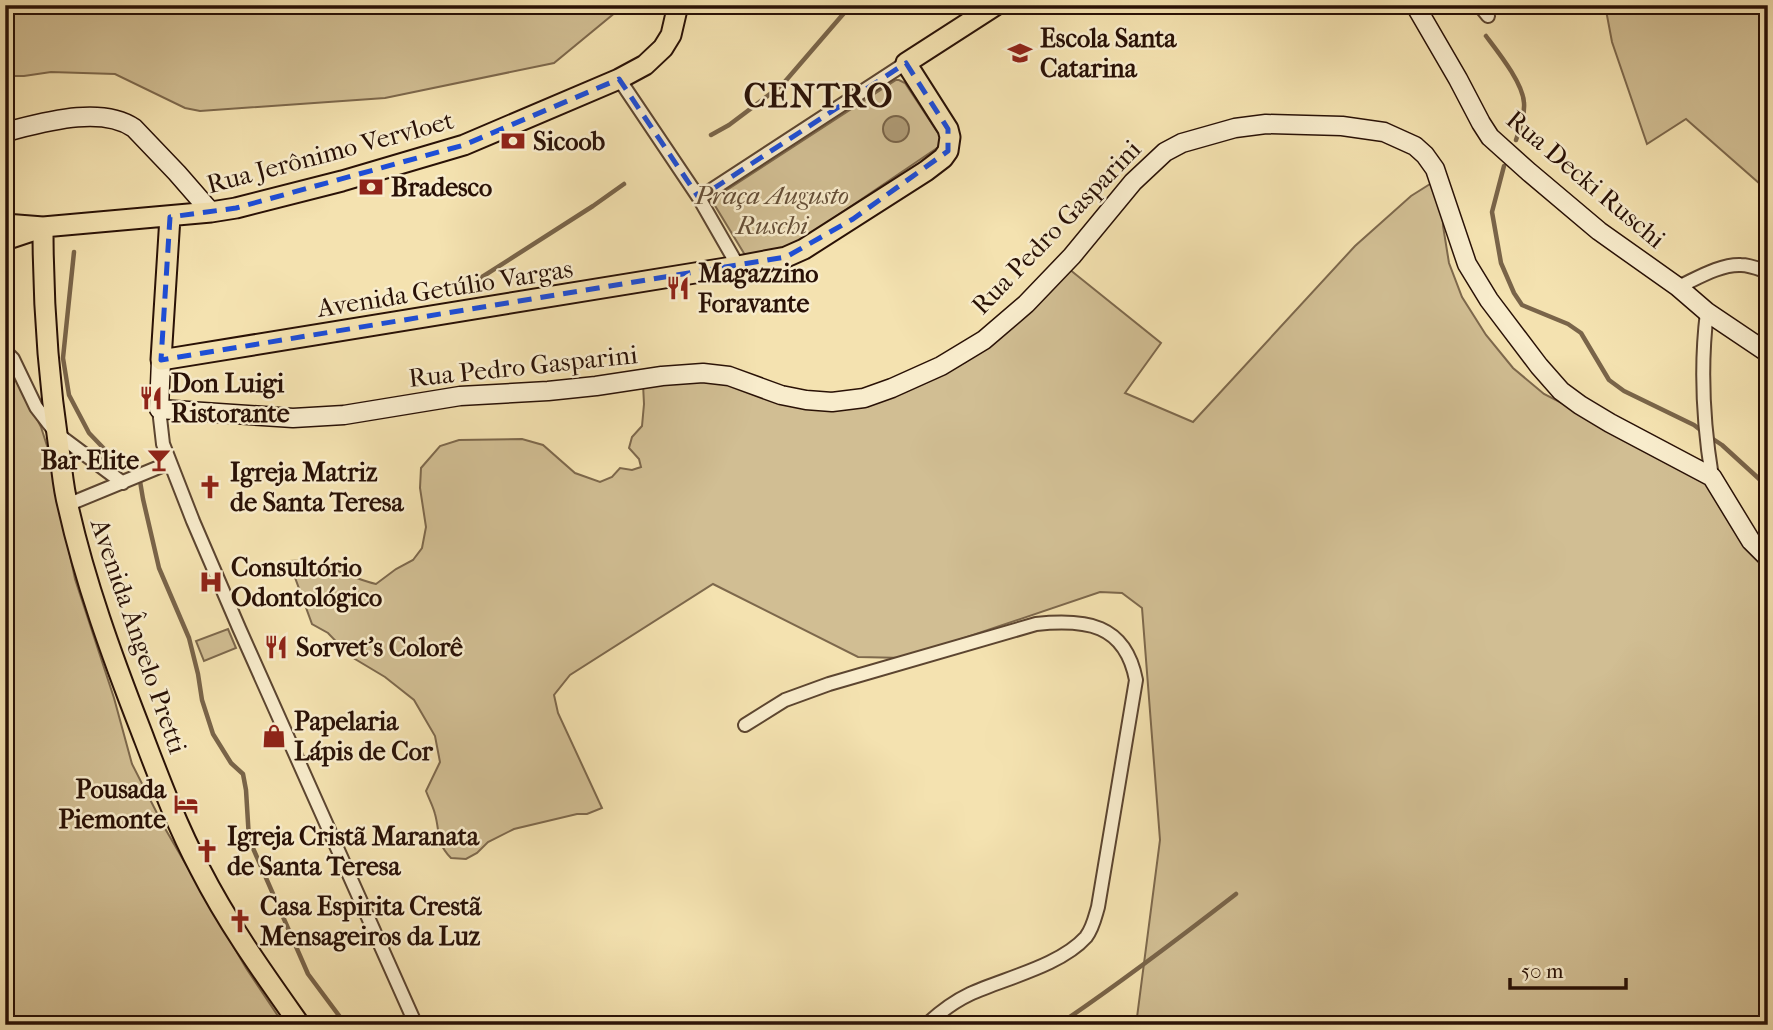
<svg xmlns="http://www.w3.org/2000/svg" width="1773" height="1030" font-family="'IM FELL French Canon',serif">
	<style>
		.green { fill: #d1be93; stroke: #7d684c; stroke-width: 2 }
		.water { fill: #af9b76; stroke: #796449; stroke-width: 2 }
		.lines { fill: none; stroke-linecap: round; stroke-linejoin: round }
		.stream { stroke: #796449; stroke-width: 4.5 }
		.street-casing { stroke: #5c4530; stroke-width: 16 }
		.secondary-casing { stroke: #291106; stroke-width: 21 }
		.primary-casing { stroke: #291106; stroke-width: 23 }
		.street { stroke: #f8eccc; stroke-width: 12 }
		.secondary { stroke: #f8eccc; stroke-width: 18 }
		.primary { stroke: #f4e2b0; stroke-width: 19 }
		.marked { fill: none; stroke: #1d4ed8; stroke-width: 5; stroke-dasharray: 14 9; stroke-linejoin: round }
		.labels { text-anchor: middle; stroke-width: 5; stroke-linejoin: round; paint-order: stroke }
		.poi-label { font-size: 26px; font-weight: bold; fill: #291106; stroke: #f8eccc; text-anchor: start }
		.street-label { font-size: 26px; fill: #291106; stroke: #f8eccc }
		.park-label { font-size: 26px; font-style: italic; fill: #644e37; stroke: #f8eccc }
		.district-label { font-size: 33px; font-weight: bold; letter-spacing: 2px; fill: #291106; stroke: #f8eccc }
	</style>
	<rect width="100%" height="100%" fill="#f4e2b0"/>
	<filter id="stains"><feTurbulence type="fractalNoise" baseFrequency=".00286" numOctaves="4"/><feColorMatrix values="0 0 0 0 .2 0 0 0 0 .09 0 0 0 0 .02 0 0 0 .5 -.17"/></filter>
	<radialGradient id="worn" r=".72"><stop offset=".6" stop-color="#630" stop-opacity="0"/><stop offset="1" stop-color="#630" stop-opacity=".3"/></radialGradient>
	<path class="green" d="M5 5H622V7L554 63 385 98 200 111 185 108 115 74 51 72 24 76H5Z
		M1605 5H1768V191L1686 119 1647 144 1612 42Z
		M896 80H899L905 83 942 139 940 146 791 247 745 255 714 204 716 197Z
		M1438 179 1442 193 1443 226 1449 263 1462 297 1486 335 1513 368 1544 394 1715 482 1768 568V1025H1136L1160 840 1142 608 1122 593 1100 592 905 658 858 657 713 584 570 675 554 695 558 713 602 808 587 814H577L514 829 488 842 477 853 466 859 451 858C436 843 440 832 435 814 433 806 429 799 426 791L440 762 435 736 414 700 385 677 350 656 328 633 312 624 289 561C319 558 348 578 376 584L396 569 413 560 422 548 426 527 420 488 421 468 440 446 459 440 522 439 543 445 575 473 600 482 612 477 620 468 632 470 641 467 639 459 629 448 632 437 642 426 644 404 643 384 737 379 792 403 900 390 966 362 1069 269 1161 343 1125 393 1193 422 1355 246 1411 196Z
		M17 378 41 427 48 449 75 579 114 698 132 764 163 825 246 968 284 1025H5V379Z
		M228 629 236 648 204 661 196 641Z"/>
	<path class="water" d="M883 129a13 13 0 1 1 26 0a13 13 0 1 1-26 0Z"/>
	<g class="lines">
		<path class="stream" d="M1486 36C1498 52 1523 83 1524 103 1525 115 1520 128 1516 140
			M711 135 729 125 782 85 851 5
			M1504 166 1492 212 1501 263 1514 293 1522 305 1568 324 1581 333 1609 380 1624 391 1694 425 1703 432
			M74 252 63 358 69 395 89 433 112 457 133 469 140 481 143 499 159 568 189 638 198 674 202 700 213 734 231 763 243 774 246 790 249 839 308 974 346 1025
			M471 284 593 206 624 184
			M1710 437 1722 445 1768 487
			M1058 1025C1119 984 1178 939 1236 894"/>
		<g class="street-casing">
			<path id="street" d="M1479 5 1488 16
				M619 79 699 198 738 266
				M699 198 906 63
				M1678 287C1696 279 1720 264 1741 265 1750 265 1759 269 1768 272
				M1707 312C1700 368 1703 422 1712 477
				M5 351 13 359 36 407 56 433 123 483
				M159 409 163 444 193 521 239 628 416 1025
				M67 505 169 463
				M745 725 785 700 829 684 1036 624C1085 619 1125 623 1136 680L1098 907C1095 917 1093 928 1086 937 1060 966 1005 978 970 994 953 1002 940 1012 926 1025"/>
		</g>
		<g class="secondary-casing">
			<path id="secondary" d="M1415 5 1458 79 1481 123 1490 137 1529 172 1599 231 1678 287 1707 312 1768 353
				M5 132C42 123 100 105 134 128L177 173 211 212
				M161 360 159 409 293 418 344 415 460 396 548 391 596 386 662 376 703 373 729 376 781 395 806 400 832 402 864 398 892 388 941 366 984 340 1026 304 1072 256 1133 182 1165 152 1182 143 1235 128 1266 124 1342 126 1384 132 1415 146 1425 155 1435 169 1467 264 1489 300 1539 366 1561 391 1580 405 1610 423 1712 477 1751 541 1768 558"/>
		</g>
		<g class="primary-casing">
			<path id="primary" d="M170 217 161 360 738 266 786 257 804 249 926 171 943 158 948 151 950 137 948 129 906 63 996 5
				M5 224 43 227 211 212 236 208 342 181 464 145 619 79 645 65 663 48 671 35 678 5
				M43 227C43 302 48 375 59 449 62 468 63 488 68 506 85 582 112 656 140 728 158 775 176 824 200 869 228 924 264 974 300 1025
				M5 240 35 230"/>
		</g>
		<use href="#street" class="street"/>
		<use href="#secondary" class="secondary"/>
		<use href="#primary" class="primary"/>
	</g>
	<path class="marked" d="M906 63 948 129V151L853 219 786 257 161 360 170 217 236 208 464 145 619 79 699 198Z"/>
	<defs>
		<g id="school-bare" transform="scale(1.89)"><path d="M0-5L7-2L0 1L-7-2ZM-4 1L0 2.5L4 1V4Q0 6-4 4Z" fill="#8f2418" stroke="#f8eccc" stroke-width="2.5" paint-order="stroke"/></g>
		<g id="bank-bare" transform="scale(1.89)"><path d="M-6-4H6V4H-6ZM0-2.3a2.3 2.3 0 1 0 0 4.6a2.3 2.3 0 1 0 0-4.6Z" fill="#8f2418" stroke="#f8eccc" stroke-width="2.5" paint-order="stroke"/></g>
		<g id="restaurant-bare" transform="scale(1.89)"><path d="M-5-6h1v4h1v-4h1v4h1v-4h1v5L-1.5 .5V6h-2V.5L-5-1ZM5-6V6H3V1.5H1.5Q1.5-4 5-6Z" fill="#8f2418" stroke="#f8eccc" stroke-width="2.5" paint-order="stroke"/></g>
		<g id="bar-bare" transform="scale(1.89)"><path d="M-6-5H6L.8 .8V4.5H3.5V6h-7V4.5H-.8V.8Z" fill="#8f2418" stroke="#f8eccc" stroke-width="2.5" paint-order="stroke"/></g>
		<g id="church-bare" transform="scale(1.89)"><path d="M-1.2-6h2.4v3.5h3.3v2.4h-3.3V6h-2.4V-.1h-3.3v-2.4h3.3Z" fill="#8f2418" stroke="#f8eccc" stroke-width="2.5" paint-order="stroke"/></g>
		<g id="hospital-bare" transform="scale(1.89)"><path d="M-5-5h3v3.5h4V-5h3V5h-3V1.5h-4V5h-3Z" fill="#8f2418" stroke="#f8eccc" stroke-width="2.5" paint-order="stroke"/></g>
		<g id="shop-bare" transform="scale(1.89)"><path d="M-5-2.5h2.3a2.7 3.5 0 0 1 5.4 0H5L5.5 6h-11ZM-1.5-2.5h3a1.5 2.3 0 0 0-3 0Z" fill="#8f2418" stroke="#f8eccc" stroke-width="2.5" paint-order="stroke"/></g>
		<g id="hotel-bare" transform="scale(1.89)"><path d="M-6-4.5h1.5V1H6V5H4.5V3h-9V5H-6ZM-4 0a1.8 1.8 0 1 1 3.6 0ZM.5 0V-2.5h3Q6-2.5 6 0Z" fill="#8f2418" stroke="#f8eccc" stroke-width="2.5" paint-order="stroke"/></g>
	</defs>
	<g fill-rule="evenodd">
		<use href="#school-bare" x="1020" y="53"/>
		<use href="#bank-bare" x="513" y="141"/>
		<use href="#bank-bare" x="371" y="187"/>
		<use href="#restaurant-bare" x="678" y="288"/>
		<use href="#restaurant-bare" x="151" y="398"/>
		<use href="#bar-bare" x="159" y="460"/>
		<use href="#church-bare" x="210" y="487"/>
		<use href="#hospital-bare" x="211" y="582"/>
		<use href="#restaurant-bare" x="276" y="647"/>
		<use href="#shop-bare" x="274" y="736"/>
		<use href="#hotel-bare" x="186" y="804"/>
		<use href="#church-bare" x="207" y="851"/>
		<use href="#church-bare" x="240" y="921"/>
	</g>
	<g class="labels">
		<g class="poi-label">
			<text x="1040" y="47">Escola Santa<tspan x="1040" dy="30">Catarina</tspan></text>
			<text x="533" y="150">Sicoob</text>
			<text x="391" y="196">Bradesco</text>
			<text x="698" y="282">Magazzino<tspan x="698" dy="30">Foravante</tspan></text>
			<text x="171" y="392">Don Luigi<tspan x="171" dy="30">Ristorante</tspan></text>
			<text x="139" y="469" text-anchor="end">Bar Elite</text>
			<text x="230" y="481">Igreja Matriz<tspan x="230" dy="30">de Santa Teresa</tspan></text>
			<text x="231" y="576">Consultório<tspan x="231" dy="30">Odontológico</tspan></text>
			<text x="296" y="656">Sorvet's Colorê</text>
			<text x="294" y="730">Papelaria<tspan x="294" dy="30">Lápis de Cor</tspan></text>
			<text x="166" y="798" text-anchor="end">Pousada<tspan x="166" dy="30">Piemonte</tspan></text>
			<text x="227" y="845">Igreja Cristã Maranata<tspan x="227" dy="30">de Santa Teresa</tspan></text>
			<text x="260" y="915">Casa Espirita Crestã<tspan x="260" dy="30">Mensageiros da Luz</tspan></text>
		</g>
		<g class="street-label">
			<text transform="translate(330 152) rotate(-15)" y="9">Rua Jerônimo Vervloet</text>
			<text transform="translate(1586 179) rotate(40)" y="9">Rua Decki Ruschi</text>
			<text transform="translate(1056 227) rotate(-46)" y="9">Rua Pedro Gasparini</text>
			<text transform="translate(445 288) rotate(-9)" y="9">Avenida Getúlio Vargas</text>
			<text transform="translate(523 366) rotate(-6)" y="9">Rua Pedro Gasparini</text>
			<text transform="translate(139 636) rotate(71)" y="9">Avenida Ângelo Pretti</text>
		</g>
		<g class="park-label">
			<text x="772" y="204">Praça Augusto<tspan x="772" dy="30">Ruschi</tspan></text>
		</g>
		<g class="district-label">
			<text x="819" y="107">CENTRO</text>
		</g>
	</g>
	<rect width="1773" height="1030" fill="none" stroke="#f4e2b0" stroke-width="28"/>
	<rect x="7" y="7" width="1759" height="1016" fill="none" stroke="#291106" stroke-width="3.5"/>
	<rect x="14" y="14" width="1745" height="1002" fill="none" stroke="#291106" stroke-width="2"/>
	<path d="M1510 978v10h116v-10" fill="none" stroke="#291106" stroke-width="3.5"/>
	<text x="1521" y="978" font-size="21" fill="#291106" stroke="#f8eccc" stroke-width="5" paint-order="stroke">50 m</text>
	<rect width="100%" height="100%" filter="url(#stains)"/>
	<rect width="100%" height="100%" fill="url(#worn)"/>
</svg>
